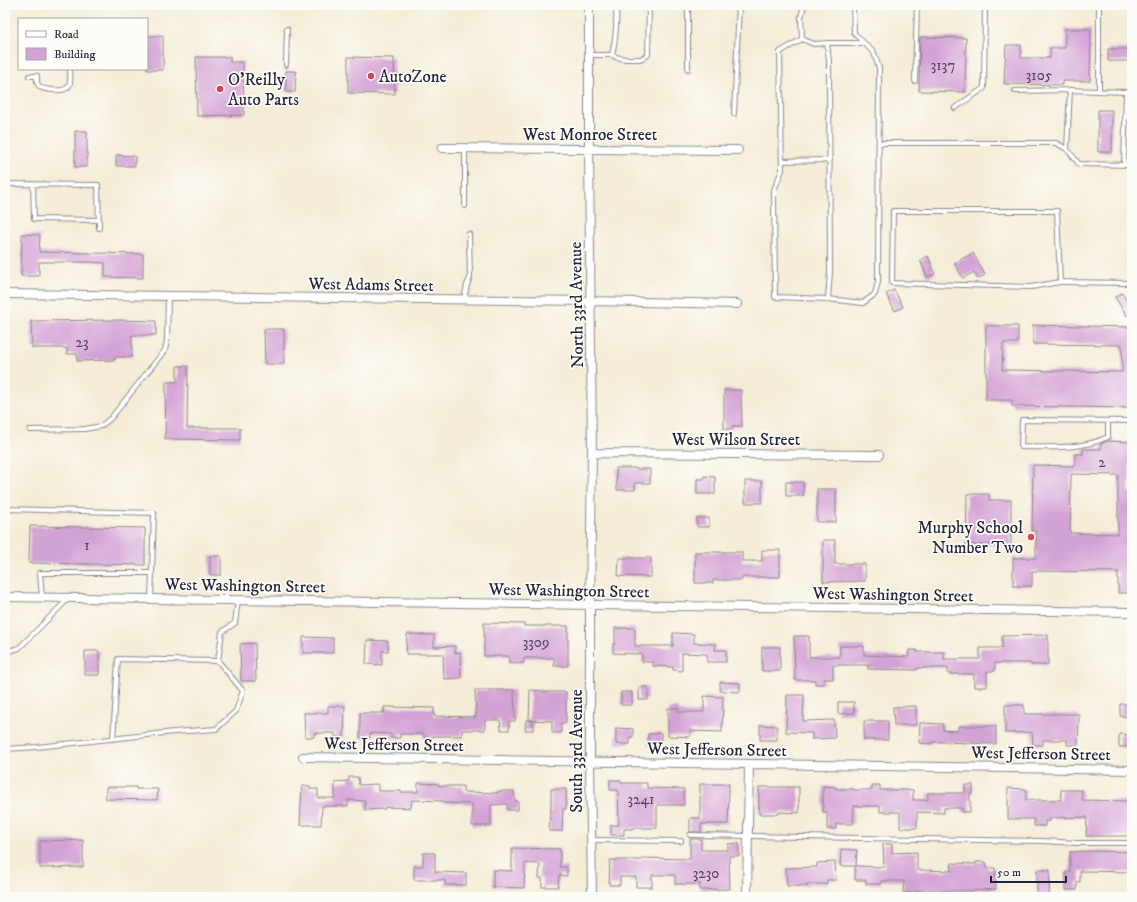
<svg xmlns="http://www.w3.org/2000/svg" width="1137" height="902" font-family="'IM FELL DW Pica',serif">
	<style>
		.building { fill: #d4a3d6; fill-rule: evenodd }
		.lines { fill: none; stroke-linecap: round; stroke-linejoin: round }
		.service-casing { stroke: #8b8789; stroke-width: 6 }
		.minor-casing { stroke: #8b8789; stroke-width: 10 }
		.service { stroke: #fff; stroke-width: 4 }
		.minor { stroke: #fff; stroke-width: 8 }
		.poi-dot { fill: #d1495b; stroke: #fdfcf7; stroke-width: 1.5 }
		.labels { text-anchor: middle; stroke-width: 3.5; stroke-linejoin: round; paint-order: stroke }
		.number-label { font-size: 15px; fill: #4e4262 }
		.poi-label { font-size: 17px; fill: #22223b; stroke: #fdfcf7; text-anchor: start }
		.street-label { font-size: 17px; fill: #22223b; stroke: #fdfcf7 }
	</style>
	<rect width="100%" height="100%" fill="#fdfcf7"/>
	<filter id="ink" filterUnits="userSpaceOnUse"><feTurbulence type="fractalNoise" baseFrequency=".025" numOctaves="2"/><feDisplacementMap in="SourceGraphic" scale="8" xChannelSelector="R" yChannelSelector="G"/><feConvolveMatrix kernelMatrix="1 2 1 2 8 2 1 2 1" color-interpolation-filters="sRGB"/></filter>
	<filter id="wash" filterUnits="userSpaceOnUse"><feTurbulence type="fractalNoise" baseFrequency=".012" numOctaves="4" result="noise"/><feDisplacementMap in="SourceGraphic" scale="16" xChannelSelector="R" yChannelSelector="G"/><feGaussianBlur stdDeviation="0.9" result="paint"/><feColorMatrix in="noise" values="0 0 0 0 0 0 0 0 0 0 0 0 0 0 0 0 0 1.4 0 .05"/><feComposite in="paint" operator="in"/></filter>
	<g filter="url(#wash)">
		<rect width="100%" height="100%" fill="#f4ecd7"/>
		<g id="blocks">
			<path class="building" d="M1065 29H1091L1090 81H1062V85L1004 84 1006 45H1021V58H1050V48H1065Z
				M147 36H163V70H147Z
				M920 37 966 38 965 92 919 91Z
				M1108 49H1131V61H1108Z
				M196 57H230V62H243L244 115 197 116Z
				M348 57 394 58 395 94 348 93Z
				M286 71H296L295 92H286Z
				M1098 110H1112V152H1098Z
				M75 131H87V167H75Z
				M116 155 135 156V166H116Z
				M22 234 40 235 39 252 143 254V278L105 277V263L91 262H39V276H21Z
				M973 253 985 275 978 279 974 272 963 278 954 263Z
				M928 256 935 274 927 277 920 260Z
				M894 290 903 307 895 311 886 294Z
				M1122 293 1127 301 1132 298V313L1127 316 1115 297Z
				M118 320 156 321V335H132V357H115V360L77 361V354H67V348H32L31 321Z
				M1033 325 1132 327V408L1012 406V400H986V326H1018V343H1003L1002 370 1122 372V345L1033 344Z
				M264 329H284V364H265Z
				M177 366H188L187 428H240V440L165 439 166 382H177Z
				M724 390H741L742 426H732L733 429H724Z
				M1107 441 1130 442 1129 493H1132V593H1118V572L1032 571V586H1013V558H1036V531H1032L1033 465 1075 466V454H1083V449H1101V444ZM1071 474 1118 475V534L1070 533Z
				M616 468H635V469H650V483H635V490H617Z
				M704 476 715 477V494H697V479H704Z
				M745 481H762V503H745Z
				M786 482H803V496H786Z
				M817 489H836V522H817Z
				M967 494H989V500H1011V545H966Z
				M697 518H709V527H697Z
				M30 526 145 528V565L29 563Z
				M823 540H835V564H865V581L823 582Z
				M762 550H780V577H742V580H713V583H695V552H742V561H762Z
				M210 556H221V575H210Z
				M619 558H651V577L618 576Z
				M484 623 524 624V626H568V666H554V658H524V663H509V656H484Z
				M615 628H635V646H673V633L694 634V643L716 644 715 650H726V662H707V654L682 653V671L673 670V667L653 666V662H642V654L613 653V644H615Z
				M407 634 434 635V647L455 646V653L460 652 461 678 444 679 443 654H406Z
				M1048 635V665H1031V663H995V671H987V687H974V674H948V668H917V670L868 669V665H833V679H824V684H815V680H795L794 636H809V657H840V646H864V655L908 657 909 650H917V652H944V659H980V648H1002V636Z
				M303 637 333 638V653H303Z
				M367 640 388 641V651H382V665L366 664Z
				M255 643 256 681H241L240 644Z
				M762 647H780V671H762Z
				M85 651H99V675H85Z
				M720 682 740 683V692L720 691Z
				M639 687H648V700H639Z
				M475 690H514L515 721H509V730H501L500 720H485V730H462V736H433V738H424V734H400V738H391V734L370 733V738H360V713H384V707L434 708V716L476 717Z
				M530 690 544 691V692H566V723H561V733H552V721L529 720Z
				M621 692H632V705H621Z
				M787 695H804L803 721 834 720 835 738 812 739V733L786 732Z
				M704 696 723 697 722 732 690 731V737L668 736V708H678V712H704Z
				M838 702H854V713L838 714Z
				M1120 704H1132V717L1120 716Z
				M1005 705H1024V714H1079L1078 745H1067V740H1043V745H1033L1032 732 1005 733Z
				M328 706H345L344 737H335V733H314V737H305L304 713H328Z
				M916 706V725H894L893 707Z
				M526 720 533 721V730H525Z
				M864 721H888V740H864Z
				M920 723 943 724V730L958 731V726H996V744L943 742H931V744L919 743Z
				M760 725 777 726V740H760Z
				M616 728 633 729V737H630V744H616Z
				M661 733V746H648V734Z
				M1119 734 1132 735V747H1119Z
				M349 777H358L359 785 378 784V791H401V792H418V783L439 784V786H463V792L498 793V791H514L515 801H518V810H507V804L491 805V826H472V804L443 803V801L412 800 411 808 385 807V809L365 810V801L348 800V806H322L321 825H300L302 786H310V789H318V798H335V782L349 781Z
				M610 780H621V783H647V788L684 789V805H657V828H632V829H624V835H611V825H619L618 790H610Z
				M700 784H729L728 824H701V832H690V818H700Z
				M872 785H880V790H913V800H928V793H965V785H973V793H970V812H962V808H944V813L917 812V828H900V812H880V806H854L853 824H836V829H827V812H823V786L836 787V789H854V790H872Z
				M106 787H136V789H158L157 800 106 799Z
				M759 787H799V813L779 812V814H759Z
				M1008 788 1026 789V800H1061V790H1082V800L1130 801V836H1086L1087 817 1050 818V821H1045V826H1034V819H1008Z
				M551 789H566V809H563L562 831H549L550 812H551Z
				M690 839H701V850H728V844L739 843V856H729L730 889 700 890V884H675V875H652V887H636V877H620V885H609L610 860H642V858L690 859Z
				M83 840V867L40 868V841Z
				M883 844H892V853L917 852V870L951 871 952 863 976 864V862H986L987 868H995L996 889 968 891H916V893H903L904 881H881V884H866V880H855V866H840L841 849 857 850 856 866 884 867Z
				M512 848 560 849V867H567V876L559 875 558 887H542V878H539L540 864 525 863 524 888 493 887V870L512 871Z
				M1092 851 1132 852V872L1080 871V882H1077V890H1066V872H1070V852Z
				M423 853H435V872L466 873V885H445V880H414V866H423Z
				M835 862 836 880H827V884H808V886H787L786 868 817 867V863Z
				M1037 870H1050L1049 897H1037Z"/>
		</g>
	</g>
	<g filter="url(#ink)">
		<use href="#blocks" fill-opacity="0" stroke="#8b8789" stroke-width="1"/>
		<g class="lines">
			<g class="service-casing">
				<path id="service" d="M804 5 801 17 802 39 814 44 827 43 829 61 830 272 828 299
					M802 39 780 52 782 170 774 190 775 297 828 299 863 303 875 294 878 282 879 68 874 53 854 33 853 5
					M827 43H863
					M589 55H612L616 57 625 59H640L648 55 649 5
					M612 55C616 38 617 22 616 5
					M286 65 287 29
					M688 69V5
					M29 76H37C37 80 36 83 39 86 42 90 62 92 67 88 72 84 70 75 70 69
					M915 81 917 5
					M1015 91 1070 90
					M1099 91V5
					M1126 92H1132
					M955 108 984 88 985 5
					M734 114 739 5
					M879 143H1056L1067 149 1079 164 1132 165
					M465 148V206
					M1067 149 1070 90 1126 92 1124 165
					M782 161 830 160
					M5 184 98 185 99 228
					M33 184 34 219 99 220
					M1060 282 1057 211H893L892 283 1031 287 1060 282H1061L1132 283
					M464 299 467 285 470 278 469 234
					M1108 421V437C1080 450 1052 447 1021 447L1022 420 1132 421
					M30 430 85 429 101 426 111 418 165 350 167 341 168 296
					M5 509 154 513 151 599
					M42 597 40 573H152
					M5 652 19 648 68 599
					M113 739 118 659 218 661 222 632 235 623 238 600
					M5 749 37 747 174 732 216 729 236 711 243 691 218 661
					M690 835 1042 841 1077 843H1132
					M591 840 681 841"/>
			</g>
			<g class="minor-casing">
				<path id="minor" d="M589 5V149L592 453 590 605V762L592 897
					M442 148 738 150
					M5 294 591 301 737 304
					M592 453 879 455
					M5 597 1132 612
					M303 757 1132 770
					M747 897 749 764"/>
			</g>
			<use href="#service" class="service"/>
			<use href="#minor" class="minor"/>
		</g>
	</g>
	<g class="poi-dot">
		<circle cx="371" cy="76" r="4"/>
		<circle cx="220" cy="89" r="4"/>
		<circle cx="1031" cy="537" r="4"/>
	</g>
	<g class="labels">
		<g class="number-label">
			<text x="943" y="70">3137</text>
			<text x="1039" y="80">3105</text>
			<text x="82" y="347">23</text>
			<text x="1102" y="467">2</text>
			<text x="87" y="550">1</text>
			<text x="536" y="647">3309</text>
			<text x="641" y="804">3241</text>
			<text x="706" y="878">3230</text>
		</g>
		<g class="poi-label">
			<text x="379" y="82">AutoZone</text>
			<text x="228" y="85">O'Reilly<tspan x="228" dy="20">Auto Parts</tspan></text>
			<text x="1023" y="533" text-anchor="end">Murphy School<tspan x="1023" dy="20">Number Two</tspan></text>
		</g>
		<g class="street-label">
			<text x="590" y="140">West Monroe Street</text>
			<text transform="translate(371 284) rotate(1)" y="6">West Adams Street</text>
			<text transform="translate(576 305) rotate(-91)" y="6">North 33rd Avenue</text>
			<text x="736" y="445">West Wilson Street</text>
			<text transform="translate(245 585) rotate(1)" y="6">West Washington Street</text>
			<text transform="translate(569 590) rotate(1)" y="6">West Washington Street</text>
			<text transform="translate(893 594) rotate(1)" y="6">West Washington Street</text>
			<text transform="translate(394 744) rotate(1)" y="6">West Jefferson Street</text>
			<text transform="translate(717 749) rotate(1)" y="6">West Jefferson Street</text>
			<text transform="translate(576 751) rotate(-90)" y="6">South 33rd Avenue</text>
			<text transform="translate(1041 753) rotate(1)" y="6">West Jefferson Street</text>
		</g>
	</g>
	<rect width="1137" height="902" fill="none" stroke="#fdfcf7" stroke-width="20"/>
	<rect x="18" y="18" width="130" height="52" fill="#fdfcf7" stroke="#a5a5ac"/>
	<rect x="26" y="31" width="20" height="6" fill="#ffffff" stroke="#a5a5ac"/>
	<text x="54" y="38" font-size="12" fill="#22223b">Road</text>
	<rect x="26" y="48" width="20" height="12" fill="#d4a3d6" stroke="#a5a5ac"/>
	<text x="54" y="58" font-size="12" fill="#22223b">Building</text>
	<path d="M991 876v6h75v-6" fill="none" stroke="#22223b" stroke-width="2"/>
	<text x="997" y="876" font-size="12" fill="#22223b" stroke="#fdfcf7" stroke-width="3" paint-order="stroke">50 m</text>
</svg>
